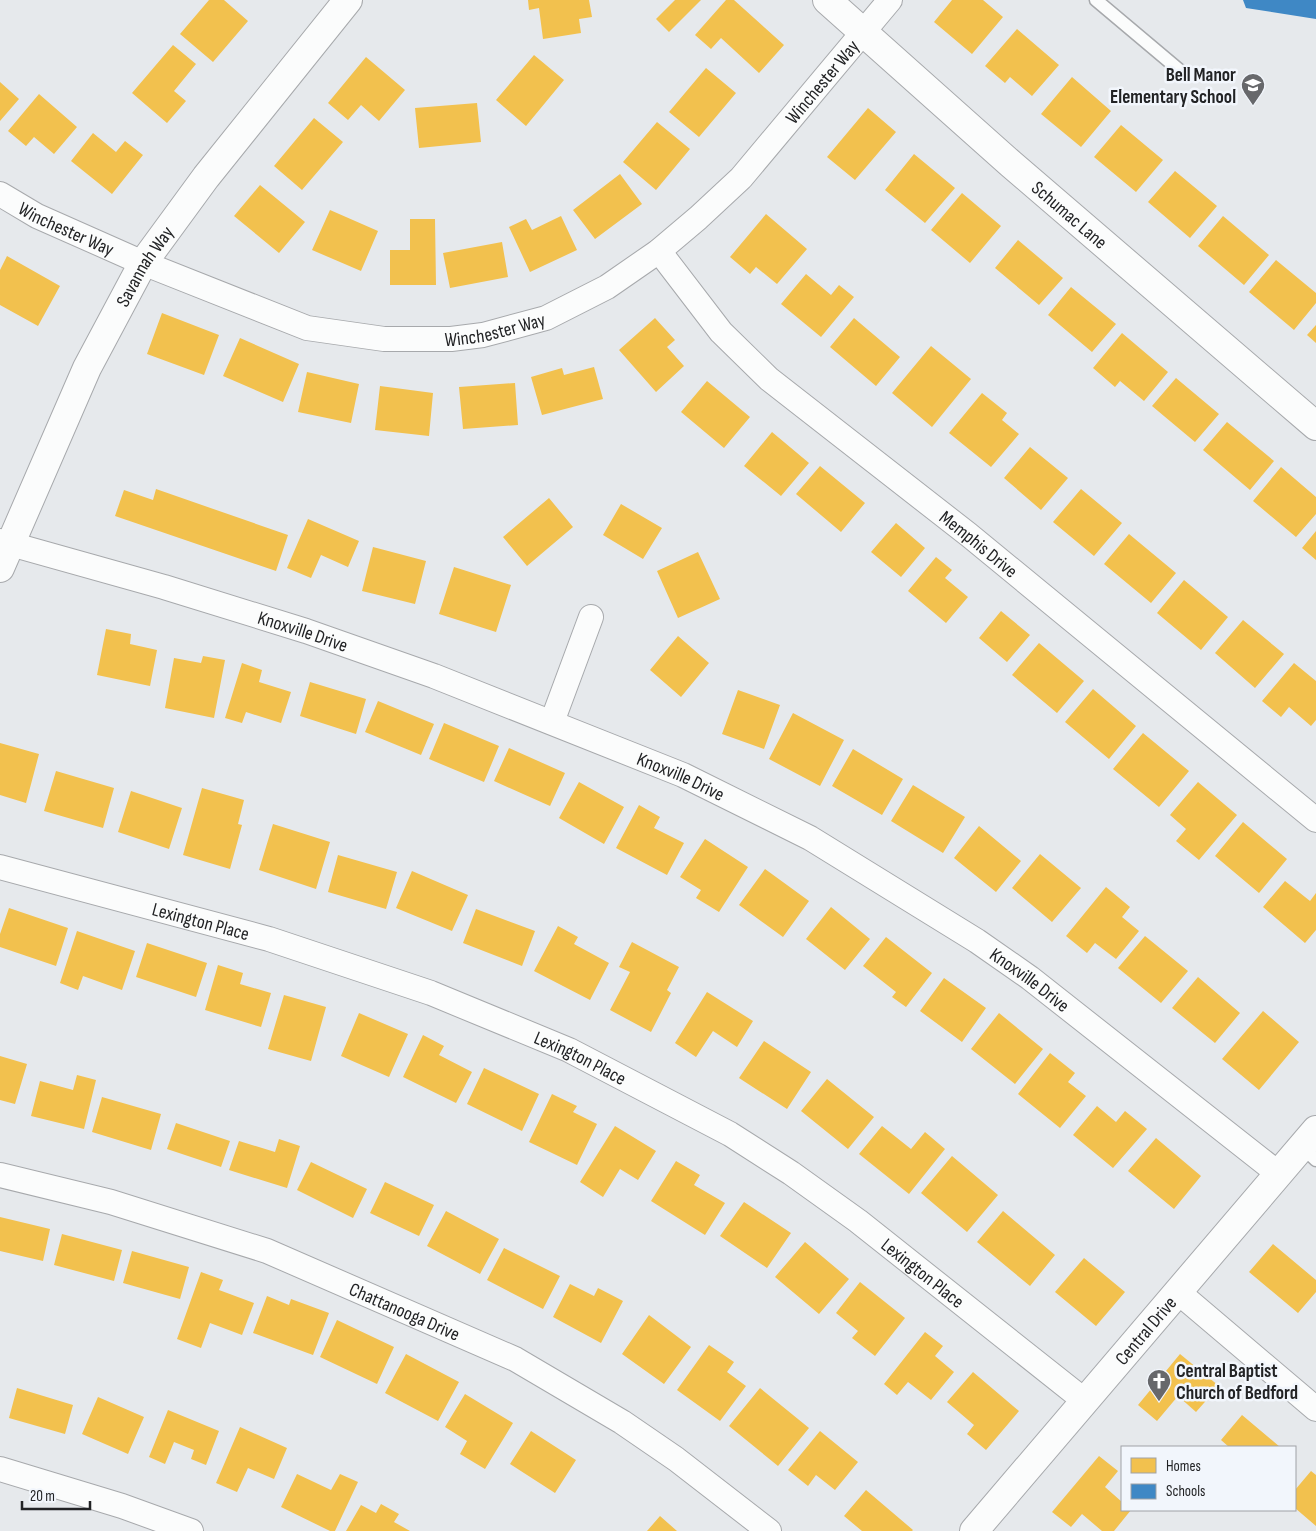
<svg xmlns="http://www.w3.org/2000/svg" width="1316" height="1531" font-family="'Sofia Sans Condensed',sans-serif">
	<style>
		.homes { fill: #f2c14e }
		.schools { fill: #3f88c5 }
		.lines { fill: none; stroke-linecap: round; stroke-linejoin: round }
		.service-casing { stroke: #a7a9ac; stroke-width: 15 }
		.minor-casing { stroke: #a7a9ac; stroke-width: 26 }
		.tertiary-casing { stroke: #a7a9ac; stroke-width: 30 }
		.secondary-casing { stroke: #a7a9ac; stroke-width: 30 }
		.service { stroke: #fbfcfc; stroke-width: 12 }
		.minor { stroke: #fbfcfc; stroke-width: 24 }
		.tertiary { stroke: #fbfcfc; stroke-width: 28 }
		.secondary { stroke: #fbfcfc; stroke-width: 28 }
		.labels { text-anchor: middle; stroke-width: 5; stroke-linejoin: round; paint-order: stroke }
		.poi-label { font-size: 19px; font-weight: bold; fill: #222325; stroke: #f2f6fc; text-anchor: end }
		.street-label { font-size: 19px; fill: #222325; stroke: #f2f6fc }
	</style>
	<rect width="100%" height="100%" fill="#e6e9ec"/>
	<path class="homes" d="M209 0H224L248 21 213 62 180 34Z
		M528 0H589L592 17 579 19 581 33 543 39 539 8 529 10Z
		M675 0H701L669 32 656 19Z
		M726 0H734L784 45 759 73 721 38 711 49 695 35Z
		M952 0H983L1003 17 972 54 934 22Z
		M1017 29 1059 65 1032 96 1010 77 1005 83 985 66Z
		M173 45 196 64 174 91 186 101 167 123 132 93Z
		M534 55 564 80 526 126 496 100Z
		M366 57 405 90 379 121 361 105 348 120 328 103Z
		M706 68 736 93 699 137 669 112Z
		M1072 77 1111 111 1081 147 1041 114Z
		M0 82 19 99 0 121Z
		M39 94 77 127 54 154 34 137 26 146 8 131Z
		M477 103 481 142 419 148 415 108Z
		M868 108 896 132 855 180 827 157Z
		M314 118 343 142 302 190 274 166Z
		M657 122 690 149 656 190 623 162Z
		M1121 125 1163 160 1136 192 1094 157Z
		M93 133 116 152 125 141 143 155 112 194 71 161Z
		M914 154 955 188 925 223 885 190Z
		M1175 171 1217 206 1190 238 1148 202Z
		M620 174 642 204 595 239 573 210Z
		M260 185 305 222 279 253 234 216Z
		M962 193 1001 226 970 263 931 230Z
		M330 210 378 231 361 271 312 250Z
		M766 214 807 249 777 284 756 267 750 274 730 257Z
		M561 216 577 250 530 272 509 227 526 219 532 230Z
		M1223 216 1269 255 1244 285 1198 246Z
		M410 219H435L436 285H390V250H410Z
		M1018 240 1063 278 1039 305 995 268Z
		M502 242 508 277 450 288 443 253Z
		M7 256 60 286 38 326 0 305V270Z
		M1276 260 1316 293V303L1294 330 1249 292Z
		M806 274 831 295 839 285 854 297 821 337 781 304Z
		M1071 287 1116 324 1092 352 1048 315Z
		M162 313 219 335 204 375 147 354Z
		M655 318 675 340 667 347 684 366 656 392 619 350Z
		M854 318 900 357 876 386 830 347Z
		M1316 325V343L1307 335Z
		M1122 333 1168 372 1144 401 1120 381 1115 387 1093 368Z
		M240 338 299 364 283 402 223 376Z
		M931 346 971 379 932 427 892 393Z
		M594 367 603 399 542 415 531 377 562 368 564 375Z
		M307 372 359 384 351 423 298 412Z
		M1176 378 1219 414 1195 442 1152 406Z
		M707 381 750 417 724 448 681 412Z
		M515 383 518 425 463 429 459 387Z
		M380 386 433 393 429 436 375 430Z
		M982 393 1007 413 1002 420 1019 434 991 467 949 433Z
		M1227 422 1274 461 1250 490 1203 450Z
		M772 432 809 463 781 496 744 466Z
		M1030 447 1068 478 1041 510 1004 478Z
		M820 466 865 503 841 532 796 494Z
		M1281 467 1316 497V514L1296 537 1253 501Z
		M156 489 288 535 276 571 115 516 124 490 153 500Z
		M1081 489 1122 523 1094 556 1053 522Z
		M549 498 573 527 527 566 503 537Z
		M621 504 662 528 643 559 603 535Z
		M308 519 359 541 348 567 321 555 311 578 287 568Z
		M896 523 925 548 901 577 871 552Z
		M1316 531V560L1302 548Z
		M1129 534 1176 573 1151 603 1104 564Z
		M373 547 426 561 415 604 362 591Z
		M698 552 720 599 678 618 657 571Z
		M936 557 952 570 945 578 968 597 946 623 908 591Z
		M454 567 511 585 496 632 439 614Z
		M1184 580 1228 617 1201 650 1157 613Z
		M1001 611 1030 635 1007 662 979 638Z
		M1243 620 1284 654 1255 688 1215 653Z
		M106 629 131 634 130 644 157 650 150 686 97 675Z
		M678 636 709 663 681 697 650 670Z
		M1039 643 1084 681 1057 713 1012 675Z
		M203 656 225 660 214 718 165 708 174 658 201 663Z
		M242 663 262 670 259 682 291 692 281 723 246 712 242 723 225 718Z
		M1294 663 1316 681V720L1311 726 1289 707 1281 717 1262 701Z
		M310 682 366 699 356 734 300 716Z
		M1093 689 1136 726 1109 759 1065 722Z
		M738 690 780 705 764 749 722 734Z
		M378 701 434 724 421 755 365 732Z
		M793 713 844 740 820 786 769 759Z
		M444 723 499 746 484 782 429 759Z
		M1143 733 1189 771 1159 807 1113 769Z
		M0 743 39 754 26 803 0 795Z
		M509 748 565 773 550 806 494 781Z
		M853 749 903 779 882 815 832 786Z
		M56 771 114 788 103 828 44 811Z
		M579 782 624 807 604 844 559 818Z
		M1198 782 1237 815 1199 860 1176 841 1186 829 1170 815Z
		M913 785 965 817 943 853 891 821Z
		M202 788 244 800 238 824 242 825 230 869 183 855Z
		M131 791 182 808 169 849 118 832Z
		M639 805 660 817 654 828 684 843 667 875 616 848Z
		M1243 822 1287 859 1259 893 1215 856Z
		M273 824 330 842 316 889 259 870Z
		M979 826 1021 861 996 892 954 858Z
		M705 839 748 867 719 912 696 898 701 890 680 877Z
		M1040 854 1081 888 1052 922 1012 888Z
		M338 855 397 872 386 909 328 892Z
		M765 869 809 901 783 937 739 905Z
		M412 871 468 895 452 931 396 908Z
		M1285 881 1310 901 1316 893V930L1305 943 1263 907Z
		M1106 887 1130 907 1122 917 1139 931 1116 959 1095 943 1087 953 1066 936Z
		M831 907 870 939 845 970 806 939Z
		M9 908 68 928 56 966 0 947V934Z
		M476 909 535 931 522 966 463 943Z
		M558 926 578 937 574 944 609 963 590 1000 534 971Z
		M77 931 135 951 122 990 83 976 78 990 60 983Z
		M1145 936 1188 971 1161 1003 1118 968Z
		M886 937 932 973 906 1007 892 997 896 992 863 966Z
		M632 942 679 967 667 990 671 993 651 1032 610 1010 630 972 619 967Z
		M147 943 207 963 196 997 136 977Z
		M218 965 243 973 240 984 271 993 261 1027 205 1010Z
		M1198 977 1240 1013 1215 1043 1172 1008Z
		M944 978 986 1008 962 1042 920 1011Z
		M707 992 753 1021 737 1047 713 1031 696 1057 675 1043Z
		M284 995 326 1007 311 1061 268 1049Z
		M1263 1011 1299 1042 1259 1090 1222 1059Z
		M359 1013 408 1034 389 1077 341 1056Z
		M999 1013 1043 1049 1015 1084 971 1049Z
		M423 1035 444 1046 439 1055 472 1072 456 1103 403 1077Z
		M764 1041 811 1072 787 1109 739 1078Z
		M1050 1053 1075 1073 1068 1082 1086 1096 1060 1128 1018 1094Z
		M0 1056 27 1064 15 1104 0 1100Z
		M484 1068 539 1094 522 1131 467 1104Z
		M77 1075 96 1080 84 1129 31 1116 40 1081 73 1090Z
		M827 1079 874 1117 848 1149 801 1111Z
		M552 1094 577 1106 573 1112 597 1124 577 1165 529 1142Z
		M102 1097 161 1114 151 1150 92 1132Z
		M1097 1106 1116 1122 1125 1111 1147 1129 1113 1168 1073 1135Z
		M176 1123 230 1141 221 1167 167 1149Z
		M615 1126 656 1151 638 1180 620 1169 603 1197 580 1182Z
		M882 1126 911 1149 925 1132 945 1149 909 1194 859 1154Z
		M1156 1138 1201 1176 1174 1209 1128 1171Z
		M279 1139 300 1146 287 1188 229 1170 239 1141 275 1152Z
		M952 1156 998 1195 967 1232 921 1193Z
		M676 1161 700 1175 694 1185 725 1203 705 1235 651 1201Z
		M311 1162 367 1189 353 1218 297 1190Z
		M385 1182 434 1205 419 1236 370 1213Z
		M744 1202 791 1233 767 1268 720 1236Z
		M446 1211 499 1239 480 1274 427 1246Z
		M1003 1211 1055 1255 1030 1286 977 1242Z
		M0 1217 50 1229 43 1261 0 1251Z
		M62 1234 122 1250 114 1281 54 1265Z
		M805 1242 849 1279 819 1314 775 1277Z
		M1273 1244 1316 1280V1292L1298 1313 1249 1272Z
		M504 1248 560 1276 543 1309 487 1280Z
		M132 1251 189 1267 180 1299 123 1283Z
		M1084 1258 1125 1292 1096 1326 1055 1292Z
		M201 1272 223 1280 219 1290 254 1303 242 1335 210 1323 201 1348 177 1339Z
		M860 1282 905 1318 875 1356 852 1338 858 1331 836 1313Z
		M570 1284 594 1296 598 1288 623 1301 601 1343 553 1317Z
		M267 1296 289 1305 291 1299 329 1313 313 1355 253 1333Z
		M649 1315 691 1347 664 1384 622 1354Z
		M337 1320 394 1347 377 1384 320 1357Z
		M925 1332 943 1346 935 1356 954 1372 931 1400 908 1382 897 1395 884 1384Z
		M709 1345 734 1362 727 1372 746 1386 720 1421 677 1390Z
		M406 1354 459 1382 438 1421 385 1393Z
		M1180 1354 1219 1386 1196 1412 1178 1396 1157 1421 1138 1405Z
		M973 1372 1019 1411 986 1450 967 1434 974 1425 947 1402Z
		M17 1388 73 1405 65 1434 9 1418Z
		M760 1388 809 1428 778 1466 729 1426Z
		M465 1394 513 1423 485 1469 460 1454 467 1441 445 1427Z
		M98 1397 144 1417 128 1454 82 1434Z
		M168 1410 219 1431 206 1465 191 1459 194 1450 174 1442 165 1464 149 1457Z
		M1242 1415 1280 1447H1229L1221 1440Z
		M240 1427 287 1448 274 1479 248 1468 237 1492 216 1483Z
		M531 1431 576 1460 555 1493 510 1464Z
		M820 1431 858 1462 835 1490 816 1475 808 1486 788 1470Z
		M1099 1456 1118 1471 1105 1487 1122 1502V1510H1131L1114 1531H1102L1082 1514 1071 1527 1052 1512Z
		M1311 1471 1316 1475V1526L1295 1508V1490Z
		M297 1474 331 1490 340 1474 358 1482 335 1531H330L281 1507Z
		M866 1490 913 1530 912 1531H862L844 1516Z
		M381 1504 399 1514 394 1522 410 1531H346L361 1505 376 1513Z
		M660 1516 677 1531H647Z"/>
	<path class="schools" d="M1243 0H1316V19L1246 8Z"/>
	<g class="lines">
		<g class="service-casing">
			<path id="service" d="M1096 0 1184 74
				M1302 1147 1316 1160"/>
		</g>
		<g class="minor-casing">
			<g id="minor">
				<path id="s1" d="M0 194 37 216 143 263 307 328 384 339H451L483 335 546 318 607 287 659 251 698 218 741 178 890 0"/>
				<path id="s2" d="M659 251 721 332 769 379 969 535 1316 820"/>
				<path id="s3" d="M0 541 164 587 306 631 434 676 683 775 810 838 977 941 1030 978 1279 1174"/>
				<path d="M552 722 591 617"/>
				<path id="s4" d="M0 867 269 939 431 993 569 1050 730 1134 791 1173 858 1221 1085 1401"/>
				<path id="s5" d="M0 1175 111 1202 267 1251 515 1359 622 1422 676 1459 769 1531"/>
				<path d="M1178 1292 1316 1409"/>
				<path d="M0 1469 122 1506 191 1531"/>
			</g>
		</g>
		<g class="tertiary-casing">
			<g id="tertiary">
				<path id="s6" d="M827 0 1011 164 1316 426"/>
				<path id="s7" d="M0 568 87 368 143 263 206 177 348 0"/>
			</g>
		</g>
		<g class="secondary-casing">
			<g id="secondary">
				<path id="s8" d="M974 1531 1316 1130"/>
			</g>
		</g>
		<use href="#service" class="service"/>
		<use href="#minor" class="minor"/>
		<use href="#tertiary" class="tertiary"/>
		<use href="#secondary" class="secondary"/>
	</g>
	<defs>
		<g id="school-pin" transform="scale(1.25)"><path d="M0 17L-7.5 6A9.5 9.5 0 1 1 7.5 6Z" fill="#67686b" stroke="#f2f6fc"/><path d="M0-5L7-2L0 1L-7-2ZM-4 1L0 2.5L4 1V4Q0 6-4 4Z" fill="#fff"/></g>
		<g id="church-pin" transform="scale(1.25)"><path d="M0 17L-7.5 6A9.5 9.5 0 1 1 7.5 6Z" fill="#67686b" stroke="#f2f6fc"/><path d="M-1.2-6h2.4v3.5h3.3v2.4h-3.3V6h-2.4V-.1h-3.3v-2.4h3.3Z" fill="#fff"/></g>
	</defs>
	<g fill-rule="evenodd">
		<use href="#school-pin" x="1253" y="85"/>
		<use href="#church-pin" x="1159" y="1381"/>
	</g>
	<g class="labels">
		<g class="poi-label">
			<text x="1236" y="81">Bell Manor<tspan x="1236" dy="22">Elementary School</tspan></text>
			<text x="1176" y="1377" text-anchor="start">Central Baptist<tspan x="1176" dy="22">Church of Bedford</tspan></text>
		</g>
		<g class="street-label">
			<text dy="7" stroke="none"><textPath href="#s1" startOffset="945">Winchester Way</textPath></text>
			<text dy="7" stroke="none"><textPath href="#s6" startOffset="324">Schumac Lane</textPath></text>
			<text dy="7" stroke="none"><textPath href="#s1" startOffset="75">Winchester Way</textPath></text>
			<text dy="7" stroke="none"><textPath href="#s7" startOffset="335">Savannah Way</textPath></text>
			<text dy="7" stroke="none"><textPath href="#s1" startOffset="525">Winchester Way</textPath></text>
			<text dy="7" stroke="none"><textPath href="#s2" startOffset="436">Memphis Drive</textPath></text>
			<text dy="7" stroke="none"><textPath href="#s3" startOffset="316">Knoxville Drive</textPath></text>
			<text dy="7" stroke="none"><textPath href="#s3" startOffset="721">Knoxville Drive</textPath></text>
			<text dy="7" stroke="none"><textPath href="#s4" startOffset="208">Lexington Place</textPath></text>
			<text dy="7" stroke="none"><textPath href="#s3" startOffset="1126">Knoxville Drive</textPath></text>
			<text dy="7" stroke="none"><textPath href="#s4" startOffset="612">Lexington Place</textPath></text>
			<text dy="7" stroke="none"><textPath href="#s4" startOffset="1018">Lexington Place</textPath></text>
			<text dy="7" stroke="none"><textPath href="#s5" startOffset="428">Chattanooga Drive</textPath></text>
			<text dy="7" stroke="none"><textPath href="#s8" startOffset="264">Central Drive</textPath></text>
		</g>
	</g>
	<rect x="1121" y="1446" width="175" height="65" fill="#f2f6fc" stroke="#9fa2a6"/>
	<rect x="1131" y="1458" width="25" height="15" fill="#f2c14e" stroke="#9fa2a6"/>
	<text x="1166" y="1471" font-size="15" fill="#222325">Homes</text>
	<rect x="1131" y="1484" width="25" height="15" fill="#3f88c5" stroke="#9fa2a6"/>
	<text x="1166" y="1496" font-size="15" fill="#222325">Schools</text>
	<path d="M22 1501v8h68v-8" fill="none" stroke="#222325" stroke-width="2.5"/>
	<text x="30" y="1501" font-size="15" fill="#222325" stroke="#f2f6fc" stroke-width="4" paint-order="stroke">20 m</text>
</svg>
